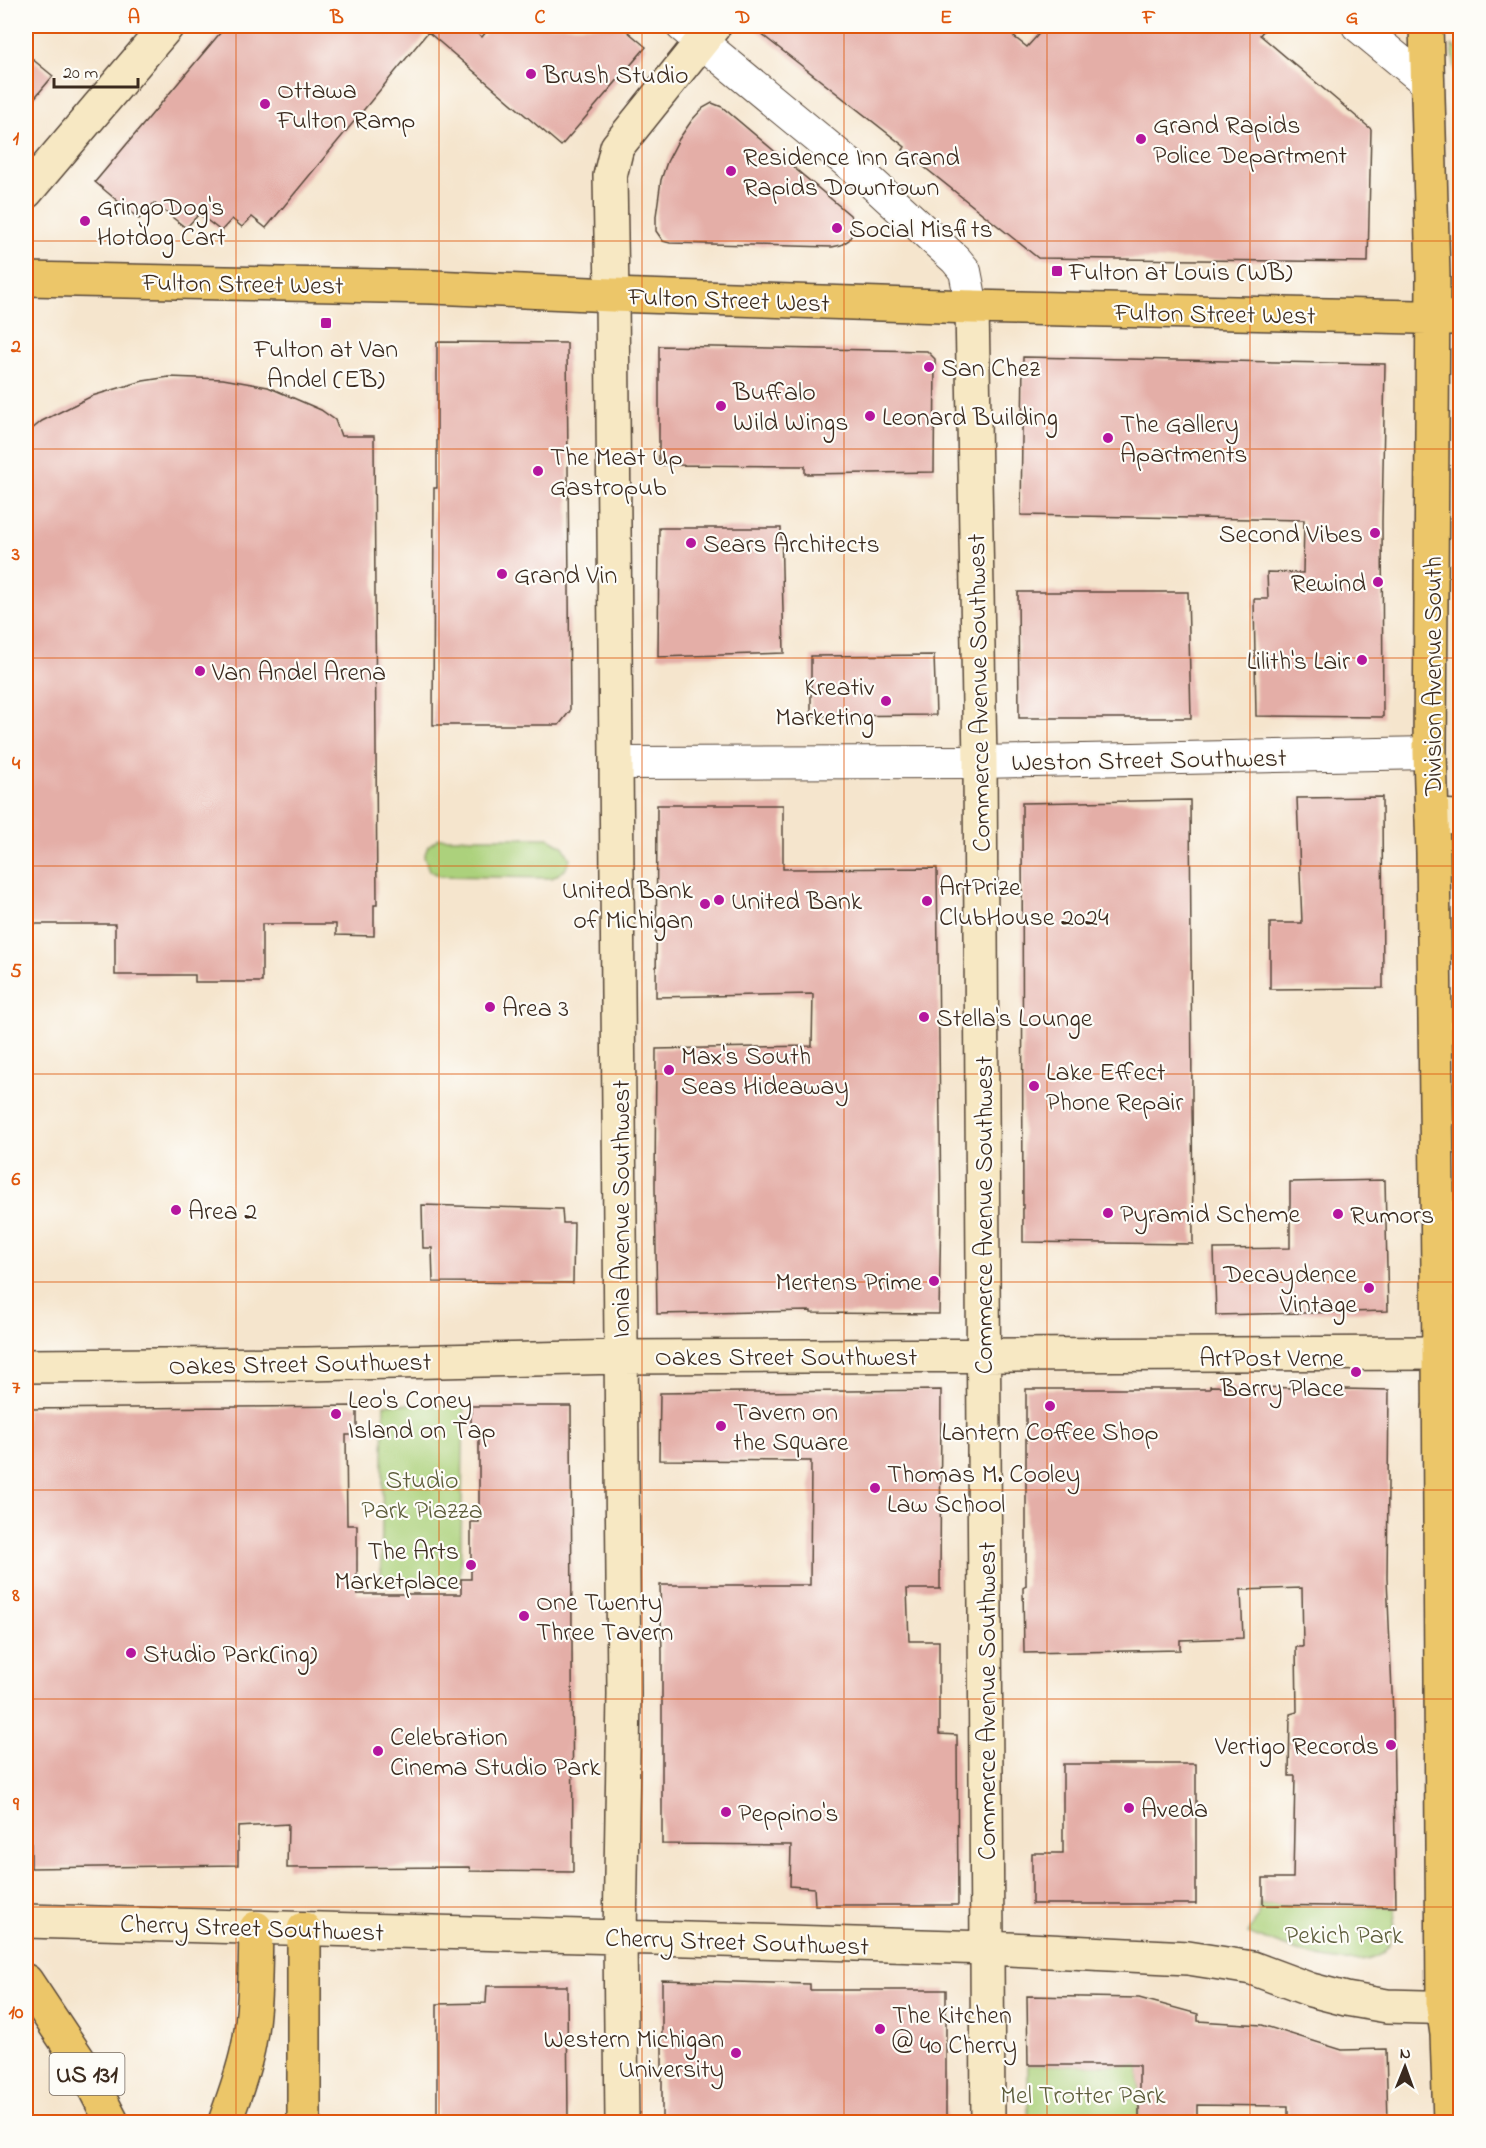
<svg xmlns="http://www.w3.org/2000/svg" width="1486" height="2148" font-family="'Indie Flower',sans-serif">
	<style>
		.green { fill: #acd17b; stroke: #747e4c; stroke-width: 1.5 }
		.building { fill: #e4aea7 }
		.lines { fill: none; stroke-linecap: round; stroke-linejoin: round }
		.street-casing { stroke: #574638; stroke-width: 34 }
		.secondary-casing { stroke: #574638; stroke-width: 36 }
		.primary-casing { stroke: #574638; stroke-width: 36 }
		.highway-casing { stroke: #574638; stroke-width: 36 }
		.street { stroke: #fff; stroke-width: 32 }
		.secondary { stroke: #f7e8c3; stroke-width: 33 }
		.primary { stroke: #ecc669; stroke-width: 33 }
		.highway { stroke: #ecc669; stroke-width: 33 }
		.grid { fill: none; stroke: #df570d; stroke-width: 1.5; stroke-opacity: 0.55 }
		.poi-dot { fill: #b5179e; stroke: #fdfcf7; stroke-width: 2 }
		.labels { text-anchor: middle; stroke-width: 4.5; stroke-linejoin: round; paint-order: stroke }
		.shield { fill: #fdfcf7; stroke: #75695f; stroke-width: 1.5 }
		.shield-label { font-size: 24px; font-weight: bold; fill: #3b2a1e }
		.poi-label { font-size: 26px; fill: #3b2a1e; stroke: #fdfcf7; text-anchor: start }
		.street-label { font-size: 26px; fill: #3b2a1e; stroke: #fdfcf7 }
		.park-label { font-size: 26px; fill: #5d5c3a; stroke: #fdfcf7 }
		.neatline { fill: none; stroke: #df570d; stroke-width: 2 }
		.grid-label { font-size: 20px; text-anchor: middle; font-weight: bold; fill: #df570d }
	</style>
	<rect width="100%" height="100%" fill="#fdfcf7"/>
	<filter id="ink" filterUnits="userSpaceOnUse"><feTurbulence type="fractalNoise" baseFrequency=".0167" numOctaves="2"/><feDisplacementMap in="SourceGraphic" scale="12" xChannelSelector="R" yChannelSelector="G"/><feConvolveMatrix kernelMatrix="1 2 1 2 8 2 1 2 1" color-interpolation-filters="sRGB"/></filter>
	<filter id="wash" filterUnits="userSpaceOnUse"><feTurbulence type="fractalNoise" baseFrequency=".008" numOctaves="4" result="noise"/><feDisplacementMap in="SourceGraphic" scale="24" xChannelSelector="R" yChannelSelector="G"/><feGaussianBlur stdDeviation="1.35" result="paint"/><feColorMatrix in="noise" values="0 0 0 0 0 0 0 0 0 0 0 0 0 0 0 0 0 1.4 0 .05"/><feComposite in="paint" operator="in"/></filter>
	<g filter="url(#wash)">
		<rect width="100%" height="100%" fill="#f5e5cd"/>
		<path class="green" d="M1452 45 1460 53V115Z
			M439 838H549L563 846 570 859 565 870 552 878 440 876 429 870 424 857 428 846Z
			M384 1404 464 1405 460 1583 381 1582Z
			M1259 1903 1263 1905 1396 1907C1394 1916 1393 1940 1388 1947 1363 1981 1280 1945 1248 1933L1258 1918Z
			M1028 2065H1139V2122H1028Z"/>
		<g id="blocks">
			<path class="building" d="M226 26H468L482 37 491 26H621L646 47 561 146 428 32 266 228 252 217 242 227 232 219 221 231 199 214 186 228 154 203 139 219 95 182Z
				M751 26H1000L1027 47 1046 26H1267L1260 35 1371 129 1368 262 1038 258 903 150 905 147Z
				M26 54 53 76 26 108Z
				M712 103 722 107 850 215 854 223 853 232 849 240 841 245 832 247 670 243 663 241 656 231V216L661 180 667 162 679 139 692 120 703 108Z
				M437 342 567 343 570 711 559 725H433L434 488H437Z
				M659 346 927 351 935 359 934 472 805 474V466L659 465Z
				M1023 357 1385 364 1382 522 1383 717 1256 716 1254 599H1268L1267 572 1303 573 1304 520 1021 515Z
				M169 377 223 379 268 387 321 410 335 420 341 436H374L377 905H374V936L336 935V924H262V982H195V975H115V924H26V434L42 421 92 396 143 381Z
				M659 528H781L784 653 658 657Z
				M1018 592H1188L1191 718H1019Z
				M934 655 936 715 811 716V656Z
				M1382 797 1383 988 1270 989V923H1302L1297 798Z
				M1190 800 1193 1244 1023 1242 1022 803Z
				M657 805H783V869L937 868 941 1211 939 1314 811 1313V1311L657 1314 655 1187 656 1049 812 1046 813 994 656 997Z
				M1385 1180 1388 1311 1216 1315 1214 1249 1290 1248V1182Z
				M422 1205 562 1209 563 1223H574L573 1283 433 1282 432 1248H423Z
				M1210 1386 1389 1390 1387 1578 1393 1714 1396 1907 1263 1905V1878H1293L1295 1776H1289L1290 1714 1297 1712 1296 1647H1303L1302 1588 1241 1590 1243 1638 1180 1640V1650L1024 1653 1023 1588 1026 1586V1389H1210Z
				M941 1390 940 1589H907L909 1641H939V1734L957 1735 958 1905H815L814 1888 790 1886 791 1845 662 1844V1652L660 1585H810L811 1461 659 1460 660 1393Z
				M357 1406V1435H346L347 1525H357V1594H461V1579H471V1522H479V1430H471V1406H571L573 1872 470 1871 469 1867 287 1868 288 1824 238 1827V1865L31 1868V1841H26V1409Z
				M1063 1764H1196V1904H1032V1853H1063Z
				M662 1980 810 1984V1990H946V2122H662Z
				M487 1986H567L568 2122H437V2004L486 2003Z
				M1027 1996 1139 1998 1198 2014V2021L1262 2025 1342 2050 1386 2049 1388 2122H1288V2106L1197 2105V2122H1139V2065H1028Z"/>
		</g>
	</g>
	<g filter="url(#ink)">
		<use href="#blocks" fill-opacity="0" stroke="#574638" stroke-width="1.5"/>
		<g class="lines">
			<g class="street-casing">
				<path id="street" d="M682 26 870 181 956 260 965 271 972 307
					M1358 26 1427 83
					M616 763 980 762 1430 753"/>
			</g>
			<g class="secondary-casing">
				<path id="secondary" d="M26 192 167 26
					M972 307 980 762 988 2122
					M1432 816 1460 817
					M26 1366 307 1364 621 1357 1439 1353
					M1439 1409 1460 1410
					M26 1921 654 1938 988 1948 1188 1958 1252 1968 1311 1990 1346 1999 1387 2006 1460 2008
					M622 2122 620 1937 624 1694 612 295 610 176 617 147 714 26"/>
			</g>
			<g class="primary-casing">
				<path id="primary" d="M1426 26 1433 276 1430 753 1433 853 1439 1353 1443 2007 1447 2034 1450 2122
					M26 279 433 287 612 295 972 307 1460 318"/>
			</g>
			<g class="highway-casing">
				<path id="highway" d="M304 1929V2122
					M26 1981 84 2068 112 2122
					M225 2122C234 2096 244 2071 249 2043 256 2005 255 1966 256 1928"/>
			</g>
			<use href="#street" class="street"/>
			<use href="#secondary" class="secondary"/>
			<use href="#primary" class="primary"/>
			<use href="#highway" class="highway"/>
		</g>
	</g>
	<path class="grid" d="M236 26V2122M439 26V2122M642 26V2122M844 26V2122M1047 26V2122M1250 26V2122M26 241H1460M26 449H1460M26 658H1460M26 866H1460M26 1074H1460M26 1282H1460M26 1490H1460M26 1699H1460M26 1907H1460"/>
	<g class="poi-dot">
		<circle cx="531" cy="74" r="6"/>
		<circle cx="265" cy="104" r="6"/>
		<circle cx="1141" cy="139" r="6"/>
		<circle cx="731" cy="171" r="6"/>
		<circle cx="85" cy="221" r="6"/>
		<circle cx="837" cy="228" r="6"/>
		<rect x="1051" y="265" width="12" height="12" rx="3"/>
		<rect x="320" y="317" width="12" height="12" rx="3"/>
		<circle cx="929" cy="367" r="6"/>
		<circle cx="721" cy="406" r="6"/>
		<circle cx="870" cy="416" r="6"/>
		<circle cx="1108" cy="438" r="6"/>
		<circle cx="538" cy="471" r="6"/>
		<circle cx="1375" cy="533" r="6"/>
		<circle cx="691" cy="543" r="6"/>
		<circle cx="502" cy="574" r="6"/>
		<circle cx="1378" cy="582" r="6"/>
		<circle cx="1362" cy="660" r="6"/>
		<circle cx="200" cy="671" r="6"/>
		<circle cx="886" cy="701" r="6"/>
		<circle cx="719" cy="900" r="6"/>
		<circle cx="927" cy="901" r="6"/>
		<circle cx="705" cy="904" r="6"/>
		<circle cx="490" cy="1007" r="6"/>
		<circle cx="924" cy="1017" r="6"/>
		<circle cx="669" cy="1070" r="6"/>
		<circle cx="1034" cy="1086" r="6"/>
		<circle cx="176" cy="1210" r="6"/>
		<circle cx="1108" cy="1213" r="6"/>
		<circle cx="1338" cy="1214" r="6"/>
		<circle cx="934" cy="1281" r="6"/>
		<circle cx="1369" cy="1288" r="6"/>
		<circle cx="1356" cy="1372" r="6"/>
		<circle cx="1050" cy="1406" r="6"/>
		<circle cx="336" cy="1414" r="6"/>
		<circle cx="721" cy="1426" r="6"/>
		<circle cx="875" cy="1488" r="6"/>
		<circle cx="471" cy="1565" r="6"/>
		<circle cx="524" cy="1616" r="6"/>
		<circle cx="131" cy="1653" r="6"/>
		<circle cx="1391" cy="1745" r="6"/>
		<circle cx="378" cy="1751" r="6"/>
		<circle cx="1129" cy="1808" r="6"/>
		<circle cx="726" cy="1812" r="6"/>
		<circle cx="880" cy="2029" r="6"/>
		<circle cx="736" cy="2053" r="6"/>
	</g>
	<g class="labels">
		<rect class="shield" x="49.5" y="2053" width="75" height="42" rx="4.5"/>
		<g class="shield-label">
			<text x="87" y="2082">US 131</text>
		</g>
		<g class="poi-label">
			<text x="543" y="83">Brush Studio</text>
			<text x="277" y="98">Ottawa<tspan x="277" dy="30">Fulton Ramp</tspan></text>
			<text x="1153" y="133">Grand Rapids<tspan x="1153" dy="30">Police Department</tspan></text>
			<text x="743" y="165">Residence Inn Grand<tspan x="743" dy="30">Rapids Downtown</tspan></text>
			<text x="97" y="215">GringoDog's<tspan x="97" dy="30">Hotdog Cart</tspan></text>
			<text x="849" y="237">Social Misfits</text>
			<text x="1069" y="280">Fulton at Louis (WB)</text>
			<text x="326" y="357" text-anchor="middle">Fulton at Van<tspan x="326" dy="30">Andel (EB)</tspan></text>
			<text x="941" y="376">San Chez</text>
			<text x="733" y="400">Buffalo<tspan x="733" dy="30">Wild Wings</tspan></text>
			<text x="882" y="425">Leonard Building</text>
			<text x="1120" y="432">The Gallery<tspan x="1120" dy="30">Apartments</tspan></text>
			<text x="550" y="465">The Meat Up<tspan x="550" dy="30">Gastropub</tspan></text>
			<text x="1363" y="542" text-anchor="end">Second Vibes</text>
			<text x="703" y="552">Sears Architects</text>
			<text x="514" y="583">Grand Vin</text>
			<text x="1366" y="591" text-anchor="end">Rewind</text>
			<text x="1350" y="669" text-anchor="end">Lilith's Lair</text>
			<text x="212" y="680">Van Andel Arena</text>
			<text x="874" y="695" text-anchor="end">Kreativ<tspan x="874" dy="30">Marketing</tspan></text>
			<text x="939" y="895">ArtPrize<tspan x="939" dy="30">ClubHouse 2024</tspan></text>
			<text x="693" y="898" text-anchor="end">United Bank<tspan x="693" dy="30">of Michigan</tspan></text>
			<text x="731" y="909">United Bank</text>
			<text x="502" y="1016">Area 3</text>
			<text x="936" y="1026">Stella's Lounge</text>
			<text x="681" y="1064">Max's South<tspan x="681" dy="30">Seas Hideaway</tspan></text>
			<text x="1046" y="1080">Lake Effect<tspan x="1046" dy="30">Phone Repair</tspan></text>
			<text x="188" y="1219">Area 2</text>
			<text x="1120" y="1222">Pyramid Scheme</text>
			<text x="1350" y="1223">Rumors</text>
			<text x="1357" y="1282" text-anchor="end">Decaydence<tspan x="1357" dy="30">Vintage</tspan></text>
			<text x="922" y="1290" text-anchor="end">Mertens Prime</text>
			<text x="1344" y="1366" text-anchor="end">ArtPost Verne<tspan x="1344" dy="30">Barry Place</tspan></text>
			<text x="348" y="1408">Leo's Coney<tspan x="348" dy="30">Island on Tap</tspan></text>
			<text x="733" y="1420">Tavern on<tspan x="733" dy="30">the Square</tspan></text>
			<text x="1050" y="1440" text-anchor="middle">Lantern Coffee Shop</text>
			<text x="887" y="1482">Thomas M. Cooley<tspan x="887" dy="30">Law School</tspan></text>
			<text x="459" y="1559" text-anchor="end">The Arts<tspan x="459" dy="30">Marketplace</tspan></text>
			<text x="536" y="1610">One Twenty<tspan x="536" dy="30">Three Tavern</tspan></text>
			<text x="143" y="1662">Studio Park(ing)</text>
			<text x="390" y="1745">Celebration<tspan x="390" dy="30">Cinema Studio Park</tspan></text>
			<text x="1379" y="1754" text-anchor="end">Vertigo Records</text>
			<text x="1141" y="1817">Aveda</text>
			<text x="738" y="1821">Peppino's</text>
			<text x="892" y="2023">The Kitchen<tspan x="892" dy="30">@ 40 Cherry</tspan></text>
			<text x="724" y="2047" text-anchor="end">Western Michigan<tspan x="724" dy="30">University</tspan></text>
		</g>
		<g class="street-label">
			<text transform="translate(243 283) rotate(1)" y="9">Fulton Street West</text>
			<text transform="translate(729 299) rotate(2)" y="9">Fulton Street West</text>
			<text transform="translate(1215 313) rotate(1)" y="9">Fulton Street West</text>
			<text transform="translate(1432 676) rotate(-90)" y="9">Division Avenue South</text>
			<text transform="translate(978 693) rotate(-91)" y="9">Commerce Avenue Southwest</text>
			<text transform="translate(1149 759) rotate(-1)" y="9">Weston Street Southwest</text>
			<text transform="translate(620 1209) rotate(-90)" y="9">Ionia Avenue Southwest</text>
			<text transform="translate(983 1215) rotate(-90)" y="9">Commerce Avenue Southwest</text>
			<text x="786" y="1365">Oakes Street Southwest</text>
			<text transform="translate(300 1363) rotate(-1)" y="9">Oakes Street Southwest</text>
			<text transform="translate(986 1701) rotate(-90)" y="9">Commerce Avenue Southwest</text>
			<text transform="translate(252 1927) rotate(2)" y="9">Cherry Street Southwest</text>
			<text transform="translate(737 1941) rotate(2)" y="9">Cherry Street Southwest</text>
		</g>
		<g class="park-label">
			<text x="422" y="1488">Studio<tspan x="422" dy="30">Park Piazza</tspan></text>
			<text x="1344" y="1943">Pekich Park</text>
			<text x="1083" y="2103">Mel Trotter Park</text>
		</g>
	</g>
	<rect width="1486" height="2148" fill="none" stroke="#fdfcf7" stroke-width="66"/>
	<g transform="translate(1405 2067) rotate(1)" stroke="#fdfcf7" stroke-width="4.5" paint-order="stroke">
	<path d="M0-4.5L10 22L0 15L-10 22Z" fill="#3b2a1e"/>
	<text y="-9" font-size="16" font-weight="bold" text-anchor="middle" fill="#3b2a1e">N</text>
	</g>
	<path d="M54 78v9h84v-9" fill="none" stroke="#3b2a1e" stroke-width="3"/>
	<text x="63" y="78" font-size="18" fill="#3b2a1e" stroke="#fdfcf7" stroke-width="4.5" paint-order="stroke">20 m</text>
	<rect x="33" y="33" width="1420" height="2082" class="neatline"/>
	<g class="grid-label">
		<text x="134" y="23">A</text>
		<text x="337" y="23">B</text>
		<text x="540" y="23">C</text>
		<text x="743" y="23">D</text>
		<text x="946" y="23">E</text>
		<text x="1149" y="23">F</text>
		<text x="1352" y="23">G</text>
		<text x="16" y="144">1</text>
		<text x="16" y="352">2</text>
		<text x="16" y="560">3</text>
		<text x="16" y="769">4</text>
		<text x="16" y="977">5</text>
		<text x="16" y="1185">6</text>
		<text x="16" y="1393">7</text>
		<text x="16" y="1601">8</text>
		<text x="16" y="1810">9</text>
		<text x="16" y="2018">10</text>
	</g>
</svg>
